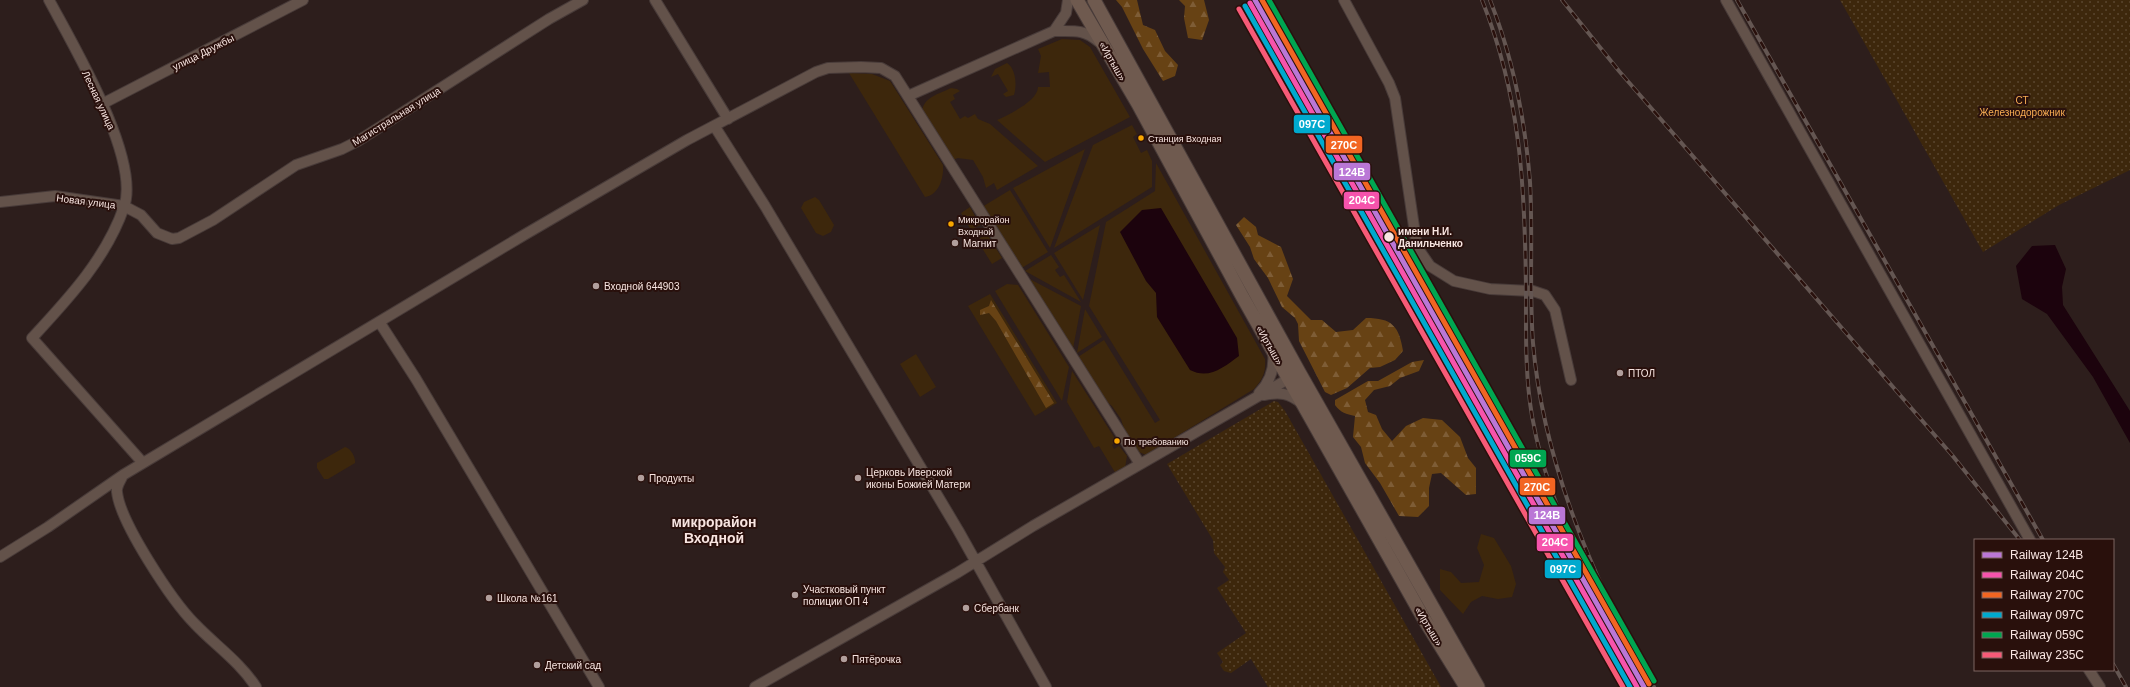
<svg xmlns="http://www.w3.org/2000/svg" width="2130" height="687" font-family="Arial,sans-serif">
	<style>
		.grass { fill: #3d270c }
		.forest { fill: url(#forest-firs) }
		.park { fill: url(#park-dots) }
		.water { fill: #1c030d }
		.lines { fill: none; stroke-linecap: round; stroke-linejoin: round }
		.minor-casing { stroke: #483b39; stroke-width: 12 }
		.major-casing { stroke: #483b39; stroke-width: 15 }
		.minor { stroke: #63524a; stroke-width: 10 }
		.major { stroke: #6f5a4f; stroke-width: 13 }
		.rail-casing { stroke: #645652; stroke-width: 4 }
		.rail { stroke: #29100c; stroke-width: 2.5; stroke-dasharray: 8; stroke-linecap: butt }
		.rail-1-casing { stroke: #29100c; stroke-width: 8 }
		.rail-2-casing { stroke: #29100c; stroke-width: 8 }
		.rail-3-casing { stroke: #29100c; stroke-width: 8 }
		.rail-4-casing { stroke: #29100c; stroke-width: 8 }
		.rail-5-casing { stroke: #29100c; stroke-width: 8 }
		.rail-6-casing { stroke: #29100c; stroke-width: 8 }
		.rail-1 { stroke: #ba77d6; stroke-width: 5 }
		.rail-2 { stroke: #f653ac; stroke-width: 5 }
		.rail-3 { stroke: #f26522; stroke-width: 5 }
		.rail-4 { stroke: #00a9ce; stroke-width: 5 }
		.rail-5 { stroke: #00a651; stroke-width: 5 }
		.rail-6 { stroke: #f75a77; stroke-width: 5 }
		.bus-dot { fill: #f7a600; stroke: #29100c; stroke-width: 1.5 }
		.stop-dot { fill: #f8e5e1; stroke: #29100c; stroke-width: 1.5 }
		.poi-dot { fill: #b19f9c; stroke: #29100c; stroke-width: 1.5 }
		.labels { text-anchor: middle; stroke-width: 4; stroke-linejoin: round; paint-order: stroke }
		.bus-label { font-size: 9px; fill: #f8e5e1; stroke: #29100c; text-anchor: start }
		.street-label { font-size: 10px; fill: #f8e5e1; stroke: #29100c }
		.park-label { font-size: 10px; fill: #f8ad53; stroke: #29100c }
		.stop-label { font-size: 10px; font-weight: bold; fill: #f8e5e1; stroke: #29100c; text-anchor: start }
		.poi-label { font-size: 10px; fill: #f8e5e1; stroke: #29100c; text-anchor: start }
		.district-label { font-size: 14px; font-weight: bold; fill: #f8e5e1; stroke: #29100c }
		.line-badge { stroke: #29100c; stroke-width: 1.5 }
		.badge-label { font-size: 11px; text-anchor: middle; font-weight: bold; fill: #fff }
	</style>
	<defs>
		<pattern id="forest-firs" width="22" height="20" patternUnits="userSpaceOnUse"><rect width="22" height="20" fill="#674214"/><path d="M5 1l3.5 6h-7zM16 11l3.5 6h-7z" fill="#7e5d36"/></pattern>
		<pattern id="park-dots" width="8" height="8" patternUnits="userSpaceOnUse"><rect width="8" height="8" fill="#3d270c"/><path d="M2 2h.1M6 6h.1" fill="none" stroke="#5a462f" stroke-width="1.8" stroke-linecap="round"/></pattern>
	</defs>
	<rect width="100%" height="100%" fill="#2d1e1c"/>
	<path class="grass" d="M1062 39 1080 40 1090 47 1130 117 1045 162 997 120C1008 115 1038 101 1038 87H1050L1049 72 1038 73 1041 56 1038 49Z
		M1007 63C1016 69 1017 85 1014 95L1006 97 1003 94 1008 91 998 74 991 77 995 69Z
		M849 73 872 74 890 81 943 165C944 178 939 195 925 197Z
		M951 88 957 89 960 91 953 95 955 99 950 102 960 119 965 116 968 118 975 114 978 119 990 124 1038 166 997 190 994 183 986 188 983 177 973 160 958 158 952 160 922 112C923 97 939 94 951 88Z
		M1132 125 1137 134 1133 137 1141 153 1147 150 1152 161V187L1054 248 1093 145Z
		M1085 149 1050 248 1013 188Z
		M1156 163 1265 359C1266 372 1263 379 1254 389L1146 455 1137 451 1127 438 1121 419 1112 406 1102 398 1078 357 1104 340 1155 423 1160 420 1089 306 1106 222 1155 191Z
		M1010 190 1048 252 1020 269 982 207Z
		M815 197 819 200 834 225 831 232 823 236 816 233 801 208 804 202Z
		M970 207 980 225 971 230 961 213Z
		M1100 225 1083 300 1054 253Z
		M987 234 1002 258 992 264 977 240Z
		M1051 255 1059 267 1055 270 1060 277 1064 275 1081 302 1025 271Z
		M1024 276 1081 306 1072 354Z
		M1007 284 1018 285 1069 367 1062 401 995 291Z
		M990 294 1057 403 1035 416 968 306Z
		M1085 309 1102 337 1077 353Z
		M916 354 936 387 920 397 900 364Z
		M1072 371 1114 437 1115 442 1112 445 1114 449 1119 446 1127 456 1125 468 1116 474 1099 446 1094 448 1067 402Z
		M345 447C351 448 356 458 355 463L328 479H324L317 468V463Z
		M1481 534 1494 538 1511 566 1516 584 1512 597 1498 599 1482 596 1471 602 1463 614 1440 590V569L1451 572 1461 583 1479 582 1484 565 1477 548Z"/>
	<path class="forest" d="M1116 0H1137L1143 25 1155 30 1165 51 1178 65 1175 76 1163 81 1143 49 1122 7Z
		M1179 0H1204L1209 20 1202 40 1188 38 1184 18 1185 6Z
		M1244 217 1256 227 1258 235 1281 247 1293 279 1287 296 1311 320H1322L1336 332 1353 330 1366 318C1392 318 1399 326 1403 351L1395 360 1380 367 1370 368 1347 388 1331 395 1325 392 1299 341 1298 324 1295 318 1282 307 1268 278 1254 259 1250 247 1236 225Z
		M991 300 1054 403 1046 408 996 321 989 313 980 315V310L989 306Z
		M1424 360 1419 371 1400 378 1390 386 1374 390 1365 400 1368 412 1376 415 1382 429 1392 441 1406 426 1423 418 1442 420 1460 437 1468 458 1476 468V494L1466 495 1441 473 1432 474 1429 488V506L1418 517 1399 516 1380 483 1365 463 1361 447 1353 437 1355 416C1346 414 1341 413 1335 405V400L1368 381H1378L1412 362Z"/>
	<path class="park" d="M1840 0H2130V170L2059 205 1983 252Z
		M1274 401 1278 402 1285 411 1441 687H1268L1251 659 1231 673 1224 671 1220 665 1223 662 1217 653 1246 633 1217 588 1229 580 1223 572 1225 567 1214 553 1213 540 1167 464Z"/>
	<path class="water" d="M1161 208 1237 338 1239 356C1224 367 1209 380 1190 370L1157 317 1156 293 1146 281 1120 232 1142 210Z
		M2055 245 2066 269 2062 287 2063 305 2130 411V443L2093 377 2047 314 2022 299 2016 266 2032 246Z"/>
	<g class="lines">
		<g class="minor-casing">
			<path id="minor" d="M49 0C73 45 141 159 124 207 106 259 68 299 32 338L143 463
				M655 0 728 119
				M1344 0 1389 83 1395 98 1417 247 1430 266 1454 281 1490 289 1533 291 1545 295 1555 310 1571 380
				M1726 0 2030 540
				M1054 31 1066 13 1068 0
				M908 96 1054 31C1074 31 1084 29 1099 42
				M102 104 303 0
				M715 127 765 206 958 530 1046 687
				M0 202 55 196 124 206 141 215 157 233 172 239 179 238 213 220 296 165 342 149 358 141 549 19 583 0
				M380 323 416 379 599 687
				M1259 393C1271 381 1275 368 1273 351
				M1264 395C1280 392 1289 393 1301 403
				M123 475C121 480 116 486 117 492 120 522 172 601 195 624 215 645 240 662 256 687
				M0 557 48 527 123 475 524 235 687 140 816 72 828 68 861 67 881 68 895 76 1140 464
				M2089 670 2100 687
				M755 687 957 573 1033 526 1295 375"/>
		</g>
		<g class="major-casing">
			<path id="major" d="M1077 0 1138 104 1242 296 1424 619 1466 687
				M1094 0 1299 372 1478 687"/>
		</g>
		<use href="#minor" class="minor"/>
		<use href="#major" class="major"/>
		<g class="rail-casing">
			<path id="rail" d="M1482 0C1521 98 1525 187 1526 291 1526 333 1525 375 1532 416 1546 498 1585 573 1622 648
				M1490 0C1513 58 1525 119 1530 182 1533 235 1529 290 1533 343 1543 462 1595 584 1654 687
				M1562 0 1619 71 1952 455 2020 540
				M1737 0 2043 540
				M2113 664 2126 687"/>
		</g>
		<use href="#rail" class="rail"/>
		<g class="rail-1-casing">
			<path id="rail-1" d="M1255 0 1644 687"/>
		</g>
		<g class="rail-2-casing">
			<path id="rail-2" d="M1250 3 1637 687"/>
		</g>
		<g class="rail-3-casing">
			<path id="rail-3" d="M1262 0 1649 684"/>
		</g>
		<g class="rail-4-casing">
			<path id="rail-4" d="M1245 6 1630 687"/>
		</g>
		<g class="rail-5-casing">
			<path id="rail-5" d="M1269 0 1654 681"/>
		</g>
		<g class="rail-6-casing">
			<path id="rail-6" d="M1239 9 1623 687"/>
		</g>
		<use href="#rail-1" class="rail-1"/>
		<use href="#rail-2" class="rail-2"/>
		<use href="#rail-3" class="rail-3"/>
		<use href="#rail-4" class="rail-4"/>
		<use href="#rail-5" class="rail-5"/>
		<use href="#rail-6" class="rail-6"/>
	</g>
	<g class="bus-dot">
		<circle cx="1141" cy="138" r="3.5"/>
		<circle cx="951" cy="224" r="3.5"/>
		<circle cx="1117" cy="441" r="3.5"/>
	</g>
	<circle class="stop-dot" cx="1389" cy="237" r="5.5"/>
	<g class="poi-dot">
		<circle cx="955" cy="243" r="4"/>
		<circle cx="596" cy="286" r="4"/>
		<circle cx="1620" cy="373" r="4"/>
		<circle cx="641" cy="478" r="4"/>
		<circle cx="858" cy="478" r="4"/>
		<circle cx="795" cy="595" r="4"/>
		<circle cx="489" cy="598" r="4"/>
		<circle cx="966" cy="608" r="4"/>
		<circle cx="844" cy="659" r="4"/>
		<circle cx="537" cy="665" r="4"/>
	</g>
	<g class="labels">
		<g class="bus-label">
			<text x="1148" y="142">Станция Входная</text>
			<text x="958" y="223">Микрорайон<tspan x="958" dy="12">Входной</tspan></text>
			<text x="1124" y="445">По требованию</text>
		</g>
		<g class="street-label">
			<text transform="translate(203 52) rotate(-27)" y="4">улица Дружбы</text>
			<text transform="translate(1113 61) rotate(60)" y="4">«Иртыш»</text>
			<text transform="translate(99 100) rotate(65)" y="4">Лесная улица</text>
			<text transform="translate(396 116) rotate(-32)" y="4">Магистральная улица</text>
			<text transform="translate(86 201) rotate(7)" y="4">Новая улица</text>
			<text transform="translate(1270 345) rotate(60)" y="4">«Иртыш»</text>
			<text transform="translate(1429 626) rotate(59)" y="4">«Иртыш»</text>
		</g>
		<g class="park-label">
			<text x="2022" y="104">СТ<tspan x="2022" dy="12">Железнодорожник</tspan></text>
		</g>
		<g class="stop-label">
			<text x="1398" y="235">имени Н.И.<tspan x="1398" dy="12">Данильченко</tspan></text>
		</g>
		<g class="poi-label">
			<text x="963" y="247">Магнит</text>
			<text x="604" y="290">Входной 644903</text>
			<text x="1628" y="377">ПТОЛ</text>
			<text x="866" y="476">Церковь Иверской<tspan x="866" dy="12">иконы Божией Матери</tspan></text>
			<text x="649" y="482">Продукты</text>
			<text x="803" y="593">Участковый пункт<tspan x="803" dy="12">полиции ОП 4</tspan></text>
			<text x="497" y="602">Школа №161</text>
			<text x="974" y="612">Сбербанк</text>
			<text x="852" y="663">Пятёрочка</text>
			<text x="545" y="669">Детский сад</text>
		</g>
		<g class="district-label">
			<text x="714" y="527">микрорайон<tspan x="714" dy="16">Входной</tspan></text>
		</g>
	</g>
	<g class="line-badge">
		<rect x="1293" y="114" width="38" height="20" rx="4" fill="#00a9ce"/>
		<rect x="1325" y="135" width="38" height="19" rx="4" fill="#f26522"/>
		<rect x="1333" y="162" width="38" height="19" rx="4" fill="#ba77d6"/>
		<rect x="1343" y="191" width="37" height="19" rx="4" fill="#f653ac"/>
		<rect x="1509" y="449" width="38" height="19" rx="4" fill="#00a651"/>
		<rect x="1519" y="477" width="37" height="19" rx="4" fill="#f26522"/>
		<rect x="1528" y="506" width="38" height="19" rx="4" fill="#ba77d6"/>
		<rect x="1536" y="533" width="38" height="19" rx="4" fill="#f653ac"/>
		<rect x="1544" y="559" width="38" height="20" rx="4" fill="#00a9ce"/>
	</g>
	<g class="badge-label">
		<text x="1312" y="128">097С</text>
		<text x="1344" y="149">270С</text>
		<text x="1352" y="176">124В</text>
		<text x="1362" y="204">204С</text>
		<text x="1528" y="462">059С</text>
		<text x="1537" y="491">270С</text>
		<text x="1547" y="519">124В</text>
		<text x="1555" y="546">204С</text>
		<text x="1563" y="573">097С</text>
	</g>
	<rect x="1974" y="539" width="140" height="132" fill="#29100c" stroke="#7c6561"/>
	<rect x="1982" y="552" width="20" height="6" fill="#ba77d6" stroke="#7c6561"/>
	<text x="2010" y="559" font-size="12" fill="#f8e5e1">Railway 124В</text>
	<rect x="1982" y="572" width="20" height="6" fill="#f653ac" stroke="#7c6561"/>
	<text x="2010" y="579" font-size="12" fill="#f8e5e1">Railway 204С</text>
	<rect x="1982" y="592" width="20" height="6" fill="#f26522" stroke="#7c6561"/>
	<text x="2010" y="599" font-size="12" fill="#f8e5e1">Railway 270С</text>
	<rect x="1982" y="612" width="20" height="6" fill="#00a9ce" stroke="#7c6561"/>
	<text x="2010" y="619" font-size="12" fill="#f8e5e1">Railway 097С</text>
	<rect x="1982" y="632" width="20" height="6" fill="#00a651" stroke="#7c6561"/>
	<text x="2010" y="639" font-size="12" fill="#f8e5e1">Railway 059С</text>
	<rect x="1982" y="652" width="20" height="6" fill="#f75a77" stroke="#7c6561"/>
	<text x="2010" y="659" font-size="12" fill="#f8e5e1">Railway 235С</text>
</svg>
